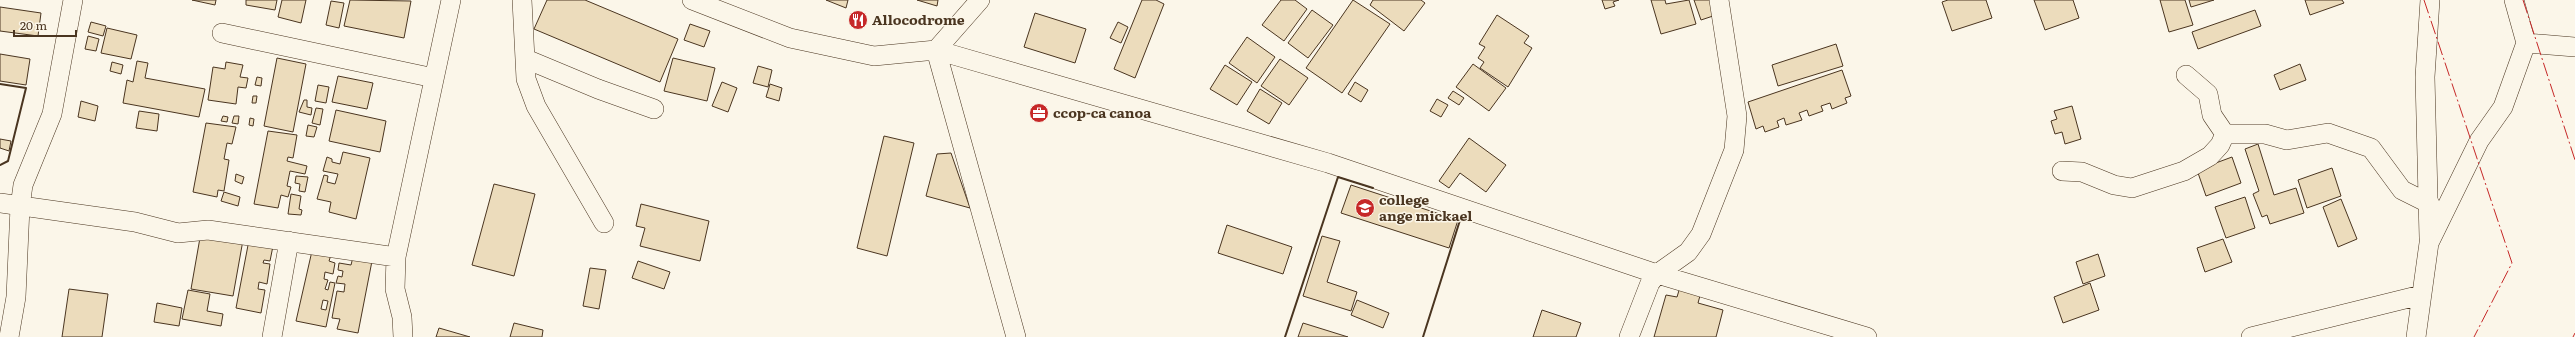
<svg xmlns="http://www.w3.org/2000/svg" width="2575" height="337" font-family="Literata,serif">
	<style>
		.building { fill: #ecdcbc; stroke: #4a3520; fill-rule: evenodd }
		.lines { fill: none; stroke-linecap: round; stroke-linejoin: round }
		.street-casing { stroke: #4a3520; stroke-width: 20 }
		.street { stroke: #fbf6e9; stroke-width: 19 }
		.wall { stroke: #4a3520; stroke-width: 2 }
		.power { stroke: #c62828; stroke-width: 1; stroke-dasharray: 14 3 2 3; stroke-linecap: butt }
		.labels { text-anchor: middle; stroke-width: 3; stroke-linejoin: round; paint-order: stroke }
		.poi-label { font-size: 14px; font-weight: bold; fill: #4a3520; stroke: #fbf6e9; text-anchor: start }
	</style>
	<rect width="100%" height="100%" fill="#fbf6e9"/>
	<path class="building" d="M192 0H216L215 5Z
		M246 0H277L275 10 246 5Z
		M282 0H306L301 23 278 17Z
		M350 0 411 1 404 38 344 26Z
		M547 0H585L678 39 660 82 534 29Z
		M826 0H848L846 8Z
		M917 0H938L937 6Z
		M1142 0H1156L1164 4 1135 78 1114 69Z
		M1281 0H1295L1307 9 1284 41 1262 25Z
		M1353 0 1390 24 1342 93 1306 68Z
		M1373 0H1421L1425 3 1404 31 1370 5Z
		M1602 0H1619L1613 2 1615 6 1605 9Z
		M1651 0H1665L1666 4 1689 0 1696 24 1661 34Z
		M1694 0H1714L1719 14 1701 20Z
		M1948 0H1986L1992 18 1952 31 1942 2Z
		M2034 0H2073L2079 18 2045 30Z
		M2160 0H2185L2193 25 2169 32Z
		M2189 0H2214L2191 7Z
		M2305 0H2342L2344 3 2310 15Z
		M331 1 344 3 339 28 326 25Z
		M0 7 41 13 38 36 0 31Z
		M1312 10 1333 25 1308 58 1288 43Z
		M2255 10 2261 26 2198 49 2192 32Z
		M1035 13 1086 29 1075 63 1024 47Z
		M1497 15 1529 36 1524 43 1532 48 1508 87 1480 68 1484 62 1478 58 1485 47 1479 44Z
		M91 22 106 26 103 36 88 32Z
		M1118 22 1128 27 1121 43 1110 38Z
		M690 24 710 31 704 47 684 40Z
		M107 28 137 35 131 59 101 53Z
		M88 36 99 39 96 51 85 49Z
		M1247 37 1275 57 1257 83 1229 63Z
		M1836 44 1843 66 1778 86 1772 65Z
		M0 54 30 59 26 85 0 81Z
		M277 58 306 64 293 132 264 126Z
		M673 58 715 68 707 101 664 91Z
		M1280 59 1308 78 1289 105 1261 86Z
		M137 61 148 63 145 78 205 89 199 117 123 103 127 80 133 82Z
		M112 62 123 65 121 74 110 71Z
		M226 62 243 65 240 77 248 78 246 88 238 87 236 104 208 100 213 67 225 69Z
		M1473 64 1506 88 1489 111 1456 87Z
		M2300 64 2306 80 2280 90 2274 75Z
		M1225 65 1252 82 1237 105 1210 89Z
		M758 66 772 70 768 87 753 83Z
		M1842 70 1851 96 1845 98 1847 103 1832 109 1830 103 1821 106 1823 111 1809 116 1807 110 1799 113 1802 120 1786 125 1784 118 1777 121 1779 127 1765 132 1763 126 1756 129 1748 102Z
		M338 76 373 83 367 109 332 102Z
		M257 77 262 78 261 86 255 85Z
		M722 82 737 88 728 112 712 106Z
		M1355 82 1368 90 1361 102 1348 94Z
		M770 84 782 88 779 101 766 97Z
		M318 85 329 87 326 103 315 101Z
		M1260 89 1282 103 1269 124 1247 111Z
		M1453 91 1464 98 1459 105 1448 98Z
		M253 96H257L256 103H252Z
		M1437 99 1448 105 1441 117 1430 111Z
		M304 100H307V107L312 108 311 115 299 112Z
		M81 101 98 106 95 121 78 117Z
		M2072 106 2081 139 2065 144 2062 132 2055 134 2051 121 2057 119 2054 111Z
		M316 108 323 109 320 125 312 123Z
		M336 110 386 121 380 152 329 141Z
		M139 111 159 114 157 131 136 128Z
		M223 116 228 117 227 122 221 121Z
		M234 116H239L238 124 232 123Z
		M250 118 254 119 253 126 249 125Z
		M206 123 236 127 232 144 227 143 224 159 229 160 224 191 218 190 217 197 193 192Z
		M308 125 317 127 314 137 306 136Z
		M268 131 297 135 293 158 288 157 287 161 307 166 305 174 290 171 287 186 291 187 288 197 281 195 278 208 254 204Z
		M884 136 914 143 887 256 857 248Z
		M1469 138 1506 165 1486 192 1460 173 1449 188 1439 181Z
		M0 139 11 141 9 151 0 148Z
		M2258 144 2274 195 2296 188 2304 213 2270 224 2267 215 2262 217 2253 194 2259 191 2245 149Z
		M343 152 370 158 356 219 329 212 331 202 317 199 324 175 328 176 327 182 335 184 338 174 323 171 327 157 332 159V162L340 164Z
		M951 153 970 208 926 196 937 154Z
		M2232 157 2241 183 2206 196 2197 170Z
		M2332 168 2341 196 2307 208 2298 180Z
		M236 174 244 177 242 184 235 181Z
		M296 176 308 177 305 192 299 191 300 184 295 183Z
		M494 184 535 194 514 276 472 265Z
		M1351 185 1458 220 1449 248 1341 213Z
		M224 192 240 197 238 206 221 201Z
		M291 194 301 196 299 209 302 210 301 215 288 214Z
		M2245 197 2255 228 2226 238 2215 207Z
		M2341 199 2357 239 2338 247 2323 207Z
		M641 204 709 221 700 261 640 246 645 228 636 226Z
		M1227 225 1292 247 1283 274 1218 253Z
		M201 232 243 240 233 296 191 289Z
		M1322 236 1340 241 1327 282 1357 292 1351 311 1303 296Z
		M2223 239 2232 262 2205 272 2197 248Z
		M249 240 274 241 270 261 264 260 263 263 270 264 267 284 259 282 258 289 265 290 261 313 236 308Z
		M312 251 331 255 329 261 335 263 333 274 325 272 324 279 328 280 325 289 328 290 330 282 335 283 326 327 296 321ZM323 300 328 301 326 310 321 309Z
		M2098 254 2105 276 2083 284 2076 262Z
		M353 257 372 261 358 333 337 329 340 319 332 318 337 291 344 292 345 284 336 283 338 276 342 277 343 271 338 270 339 263 351 265Z
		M638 261 670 272 664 289 632 278Z
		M590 268 606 270 599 309 583 306Z
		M2090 283 2099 310 2063 323 2054 297Z
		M1680 287 1701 292 1698 303 1723 310 1716 337H1654L1666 295 1677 297Z
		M69 289 108 294 102 337H62Z
		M188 290 210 294 207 311 223 314 221 326 182 319Z
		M1357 300 1389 313 1383 328 1351 315Z
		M157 303 182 308 179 326 154 322Z
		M1542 310 1581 323 1576 337H1533Z
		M514 323 543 330 542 337H510Z
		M1303 323 1348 337H1298Z
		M439 328 470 337H436Z"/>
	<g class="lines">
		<g class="street-casing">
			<path id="street" d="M522 0 526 79 536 106 604 223
				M692 0 790 38 874 56 936 50 980 0
				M222 33 434 78
				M2526 43 2575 47
				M936 50 1328 163 1657 274 1688 252 1701 234 1734 150 1737 116 1719 0
				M936 50 1016 337
				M526 59 598 89 654 109
				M2186 75 2208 94 2212 115 2225 134
				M2225 134H2265L2287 140 2328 133 2371 148 2402 190 2430 204
				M2062 171 2082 172 2114 185 2132 188 2184 171 2210 156 2220 145 2225 134
				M0 203 135 222 178 233 208 230 396 257
				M2429 238 2425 77 2430 0
				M9 337 16 297 20 207 23 185 52 114 73 0
				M272 337 289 241
				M403 337 402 317 395 289 396 257 451 0
				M1629 337 1650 283 1657 274 1867 337
				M2251 337 2421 295
				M2416 337 2429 243 2479 141 2503 107 2526 43 2514 0"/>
		</g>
		<use href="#street" class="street"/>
		<path class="wall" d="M0 84 26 88 8 161 0 165
			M1285 337 1338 177 1373 188
			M1423 337 1461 217"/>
		<path class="power" d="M2424 0 2512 263 2474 337
			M2523 0 2575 160
			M2573 337 2575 333"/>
	</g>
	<defs>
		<g id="restaurant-disc" transform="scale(1)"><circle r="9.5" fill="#c62828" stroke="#fbf6e9"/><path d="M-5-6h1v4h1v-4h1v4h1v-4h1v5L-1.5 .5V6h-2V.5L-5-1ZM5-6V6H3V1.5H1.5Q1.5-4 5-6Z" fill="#fff"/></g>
		<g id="office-disc" transform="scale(1)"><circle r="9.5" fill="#c62828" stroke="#fbf6e9"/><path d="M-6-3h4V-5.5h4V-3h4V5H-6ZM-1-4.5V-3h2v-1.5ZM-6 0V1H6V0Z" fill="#fff"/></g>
		<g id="school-disc" transform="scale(1)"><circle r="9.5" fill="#c62828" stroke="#fbf6e9"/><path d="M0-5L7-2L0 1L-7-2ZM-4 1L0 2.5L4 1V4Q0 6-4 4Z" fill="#fff"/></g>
	</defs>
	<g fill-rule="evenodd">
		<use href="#restaurant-disc" x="858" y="20"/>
		<use href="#office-disc" x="1039" y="113"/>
		<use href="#school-disc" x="1365" y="208"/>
	</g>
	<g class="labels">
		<g class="poi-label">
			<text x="872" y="25">Allocodrome</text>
			<text x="1053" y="118">ccop-ca canoa</text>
			<text x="1379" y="205">college<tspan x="1379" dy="16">ange mickael</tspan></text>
		</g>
	</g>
	<path d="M14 30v6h62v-6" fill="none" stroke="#4a3520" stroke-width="2"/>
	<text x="20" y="30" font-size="12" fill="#4a3520" stroke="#fbf6e9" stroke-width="3" paint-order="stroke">20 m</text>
</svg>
